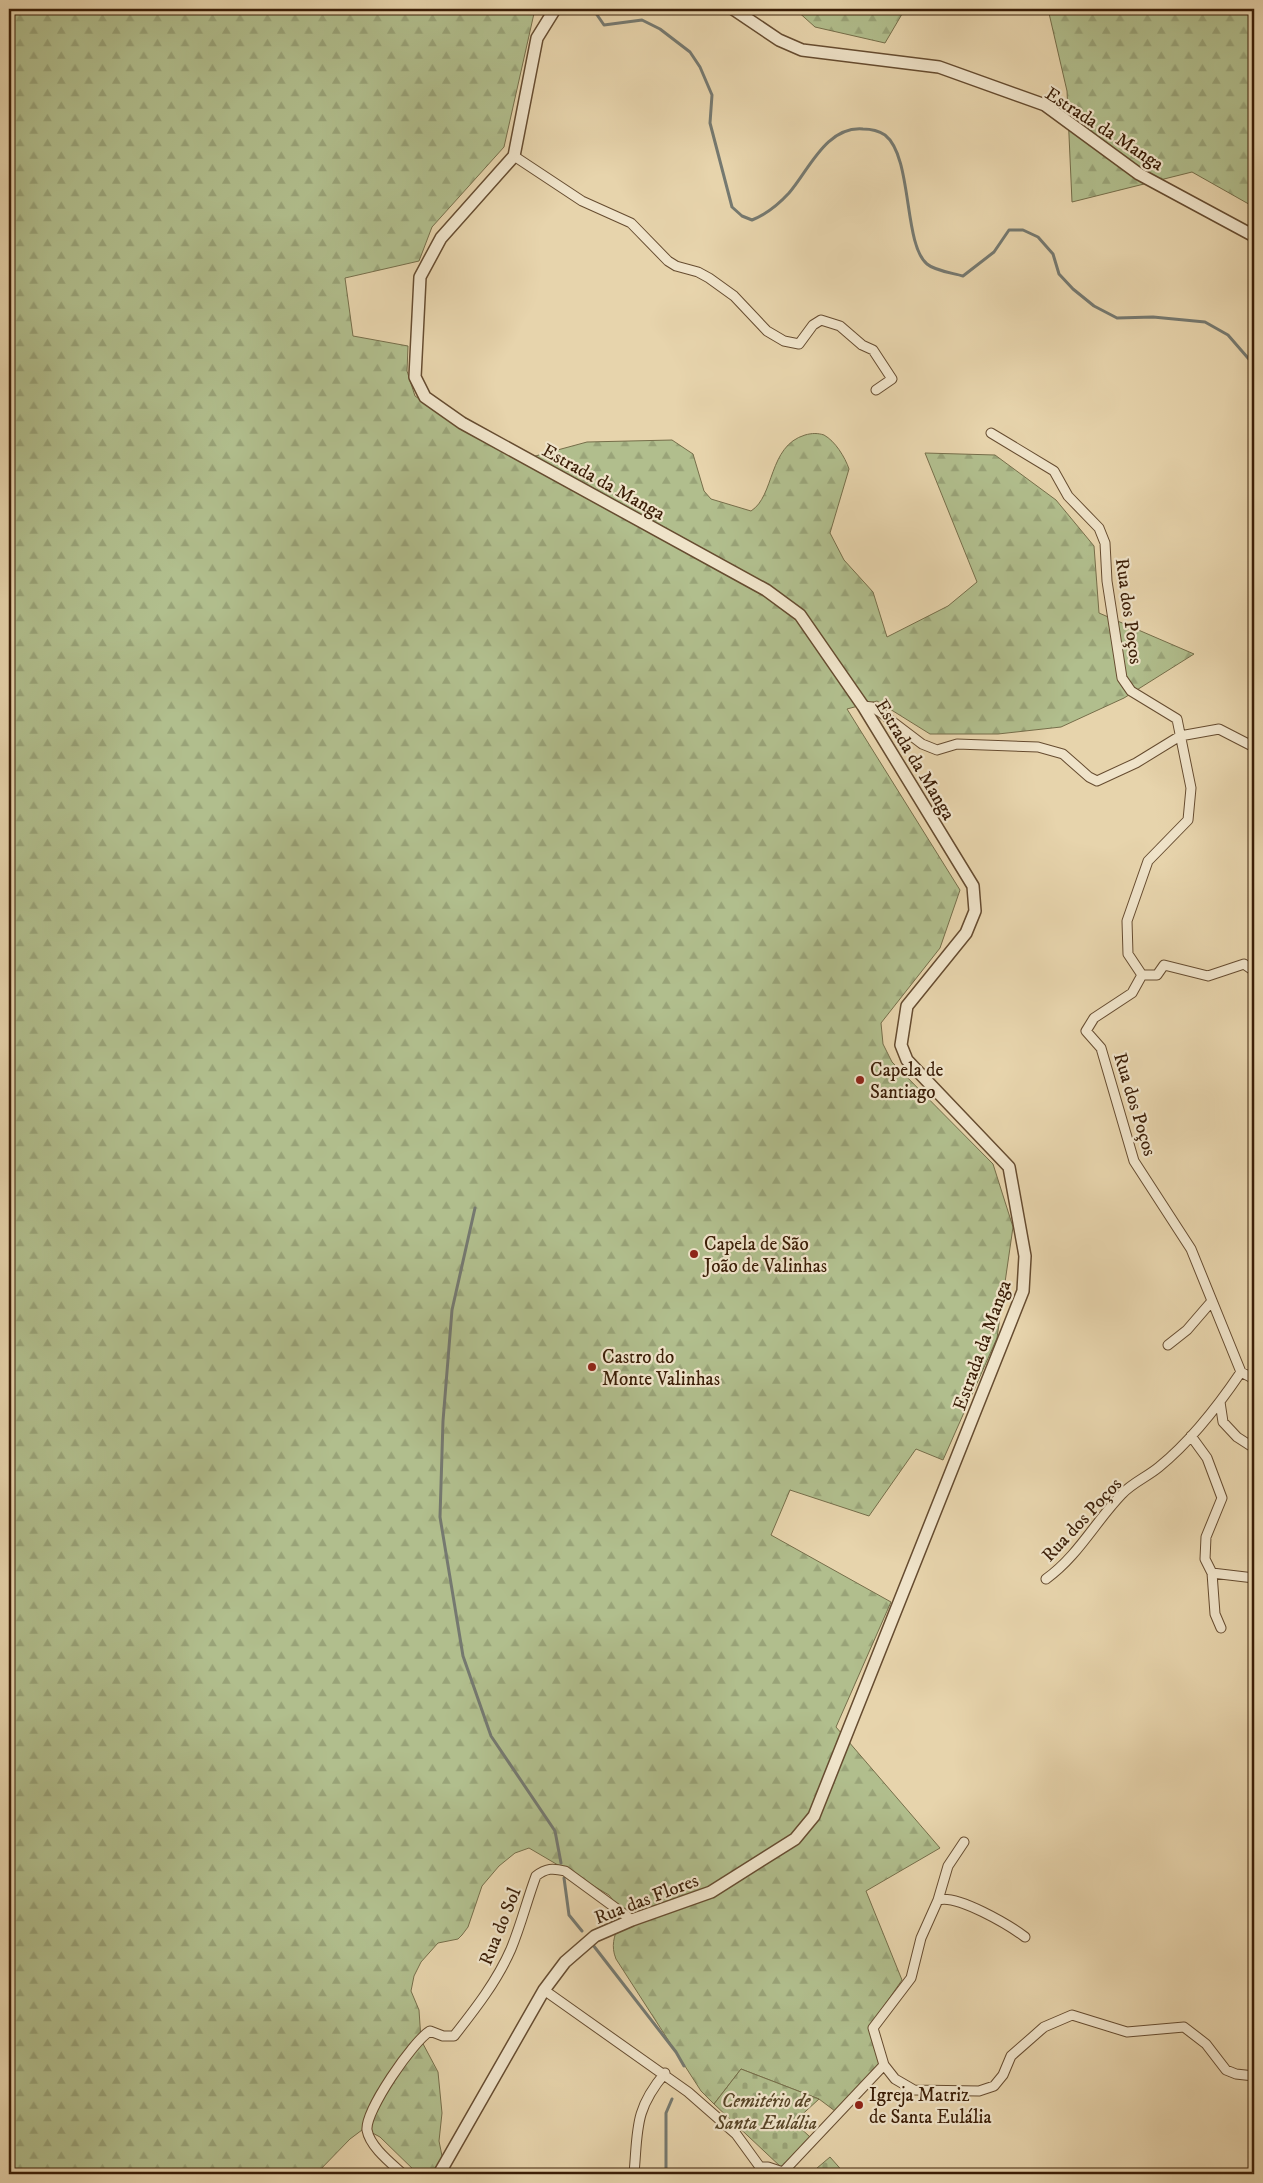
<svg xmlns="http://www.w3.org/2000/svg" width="1263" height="2183" font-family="'IM FELL DW Pica',serif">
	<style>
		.forest { fill: url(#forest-firs); stroke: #766e4a }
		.cemetery { fill: url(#cemetery-stones); stroke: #766e4a }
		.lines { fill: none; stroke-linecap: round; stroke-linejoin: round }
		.stream { stroke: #757970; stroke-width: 3 }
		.minor-casing { stroke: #664c30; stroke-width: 11 }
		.tertiary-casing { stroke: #664c30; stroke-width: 14 }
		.minor { stroke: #efe3c9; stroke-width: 9 }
		.tertiary { stroke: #efe3c9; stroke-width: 11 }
		.poi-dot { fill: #8f2418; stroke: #efe3c9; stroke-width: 2 }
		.labels { text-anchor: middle; stroke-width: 4.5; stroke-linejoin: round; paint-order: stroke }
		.street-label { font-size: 19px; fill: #3b1e07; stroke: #efe3c9 }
		.poi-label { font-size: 19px; fill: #3b1e07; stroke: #efe3c9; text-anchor: start }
		.park-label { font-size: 19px; font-style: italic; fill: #584628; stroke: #efe3c9 }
	</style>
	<defs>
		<pattern id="forest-firs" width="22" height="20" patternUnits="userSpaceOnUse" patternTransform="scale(1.25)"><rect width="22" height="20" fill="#b1be8d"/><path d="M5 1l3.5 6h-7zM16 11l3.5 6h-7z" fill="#99a378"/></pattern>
		<pattern id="cemetery-stones" width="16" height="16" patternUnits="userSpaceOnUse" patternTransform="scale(1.25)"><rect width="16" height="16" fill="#b1be8d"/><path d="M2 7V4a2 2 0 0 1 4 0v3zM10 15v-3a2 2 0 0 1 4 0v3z" fill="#99a378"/></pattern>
	</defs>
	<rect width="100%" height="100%" fill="#e7d4ac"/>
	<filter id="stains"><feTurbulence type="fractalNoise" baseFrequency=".004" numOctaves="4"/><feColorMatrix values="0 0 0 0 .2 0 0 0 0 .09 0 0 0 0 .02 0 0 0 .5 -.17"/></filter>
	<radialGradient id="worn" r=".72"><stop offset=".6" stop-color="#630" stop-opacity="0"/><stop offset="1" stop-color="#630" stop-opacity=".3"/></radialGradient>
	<path class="forest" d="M9 9H535L504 147 432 227 419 261 345 278 353 336 408 346 407 371 415 396 469 433 528 458 587 442 672 440 693 454 704 491 711 499 751 511C775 496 768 446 805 435 812 433 818 433 824 435 835 441 845 457 849 469L830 533 844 560 873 592 887 637 948 606 977 582 925 453 995 455 1056 500 1094 546 1099 613 1194 654 1124 698 1061 727 998 734H930L877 701 847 709 960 890 940 948 881 1023 883 1044 892 1062 993 1164 1013 1227 997 1338 943 1460 916 1449 869 1516 790 1490 771 1535 891 1602 836 1727 940 1848 866 1891 902 1980 870 2026 881 2063 835 2111 819 2099 741 2069 714 2104 701 2091 616 1959C605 1932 633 1923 609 1895L529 1848 515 1853 499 1866 482 1886 468 1927 462 1935 458 1939 438 1943 421 1962 414 1976 411 1991 419 2010 421 2040 438 2072 442 2113 439 2141 443 2161 435 2174H418L380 2137 367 2130H362L350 2139 316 2174H9Z
		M795 9H905L885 43 815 27Z
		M1048 9H1254V207L1192 172 1072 202 1067 91Z"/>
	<path class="cemetery" d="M741 2069 819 2099 794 2122 810 2137 782 2168 714 2104Z
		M830 2157 845 2174H810Z"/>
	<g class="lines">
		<path class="stream" d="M593 9 604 25 642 20 660 29 690 52 700 67 712 95 710 123 732 207 742 216 752 220C767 214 778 205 789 193 809 170 826 126 863 129 871 129 879 131 885 135 913 157 903 244 927 264 935 271 953 273 963 276L994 252 1009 230H1023L1038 237 1053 254 1059 274 1073 289 1094 306 1117 318 1153 317 1205 322 1228 335 1254 365
			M475 1208 452 1310 443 1421 440 1517 463 1656 491 1736 555 1831 561 1863
			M564 1878 569 1915 582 1931
			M593 1945 676 2052 684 2066
			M666 2174V2113L672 2099"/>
		<g class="minor-casing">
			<path id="minor" d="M514 156 582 201 631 223 668 261 676 266 698 272 709 278 734 296 767 331 784 341 799 344 813 325 821 320 840 326 862 345 873 350 892 379 876 390
				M991 433 1054 471 1068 496 1099 528 1105 543 1107 581 1122 678 1131 691 1177 719 1191 788 1188 820 1148 861 1127 921 1128 954 1142 975 1132 993 1094 1018 1086 1031 1101 1048 1134 1161 1191 1249 1241 1372C1218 1406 1191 1441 1159 1467 1147 1477 1132 1483 1122 1494 1095 1522 1078 1556 1046 1579
				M863 706 872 707 880 712 922 744 937 750 957 744 1038 747 1063 754 1089 777 1097 781 1136 763 1180 736 1219 729 1254 747
				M1142 975H1157L1164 965 1208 976 1244 964 1254 971
				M1168 1345 1187 1330 1212 1301
				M1241 1372 1254 1379
				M1220 1402 1223 1422 1237 1437 1254 1448
				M1191 1436 1207 1458 1222 1498 1206 1537 1205 1559 1212 1573 1254 1578
				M1212 1573 1215 1614 1221 1628
				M964 1842 948 1866 938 1900 921 1938 911 1978 873 2028 884 2065 895 2079 914 2090 979 2091 994 2086 1003 2075 1011 2056 1044 2027 1072 2015 1127 2032 1184 2027 1206 2044 1226 2070 1236 2074 1254 2076
				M938 1900C957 1894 1009 1925 1025 1937
				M544 1990 688 2092 736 2134 760 2167
				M760 2167H768L783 2172 884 2065
				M403 2174C391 2163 370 2147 367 2130 365 2111 413 2041 430 2031L443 2036H454C476 2008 497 1981 511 1949 521 1925 527 1900 536 1876 546 1868 553 1868 565 1871L632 1920
				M634 2174C638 2129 634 2110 665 2073"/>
		</g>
		<g class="tertiary-casing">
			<path id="tertiary" d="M733 9 779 40 802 50 939 67 1045 105 1139 174 1254 236
				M439 2174 544 1990 565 1962 595 1936 632 1920 711 1892 795 1839 814 1816 1023 1291 1025 1256 1009 1167 907 1060 901 1045 907 1006 966 933 975 911 973 886 863 706 800 615 766 590 462 423 425 397 415 377 420 277 441 238 514 156 537 38 555 9"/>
		</g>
		<use href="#minor" class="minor"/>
		<use href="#tertiary" class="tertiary"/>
	</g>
	<g class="poi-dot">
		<circle cx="860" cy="1080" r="5"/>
		<circle cx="694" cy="1254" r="5"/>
		<circle cx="592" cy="1367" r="5"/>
		<circle cx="859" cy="2105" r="5"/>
	</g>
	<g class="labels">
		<g class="street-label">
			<text transform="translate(1105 128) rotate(33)" y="7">Estrada da Manga</text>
			<text transform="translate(604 481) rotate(29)" y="7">Estrada da Manga</text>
			<text transform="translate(1130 611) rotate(82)" y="7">Rua dos Poços</text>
			<text transform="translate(916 759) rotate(59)" y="7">Estrada da Manga</text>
			<text transform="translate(1136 1104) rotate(73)" y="7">Rua dos Poços</text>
			<text transform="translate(981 1345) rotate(-70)" y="7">Estrada da Manga</text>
			<text transform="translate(1081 1519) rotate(-47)" y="7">Rua dos Poços</text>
			<text transform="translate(646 1898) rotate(-21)" y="7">Rua das Flores</text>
			<text transform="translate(499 1926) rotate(-68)" y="7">Rua do Sol</text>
		</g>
		<g class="poi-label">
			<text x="870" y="1076">Capela de<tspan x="870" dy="22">Santiago</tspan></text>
			<text x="704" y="1250">Capela de São<tspan x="704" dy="22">João de Valinhas</tspan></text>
			<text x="602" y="1363">Castro do<tspan x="602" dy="22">Monte Valinhas</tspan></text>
			<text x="869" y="2101">Igreja Matriz<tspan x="869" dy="22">de Santa Eulália</tspan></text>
		</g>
		<g class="park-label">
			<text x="766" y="2107">Cemitério de<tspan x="766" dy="22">Santa Eulália</tspan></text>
		</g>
	</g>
	<rect width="1263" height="2183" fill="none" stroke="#e7d4ac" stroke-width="30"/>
	<rect x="10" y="10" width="1243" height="2163" fill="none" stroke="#3b1e07" stroke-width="2.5"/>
	<rect x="15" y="15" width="1233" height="2153" fill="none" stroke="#3b1e07"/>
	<rect width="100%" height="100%" filter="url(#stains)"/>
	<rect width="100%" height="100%" fill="url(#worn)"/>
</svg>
